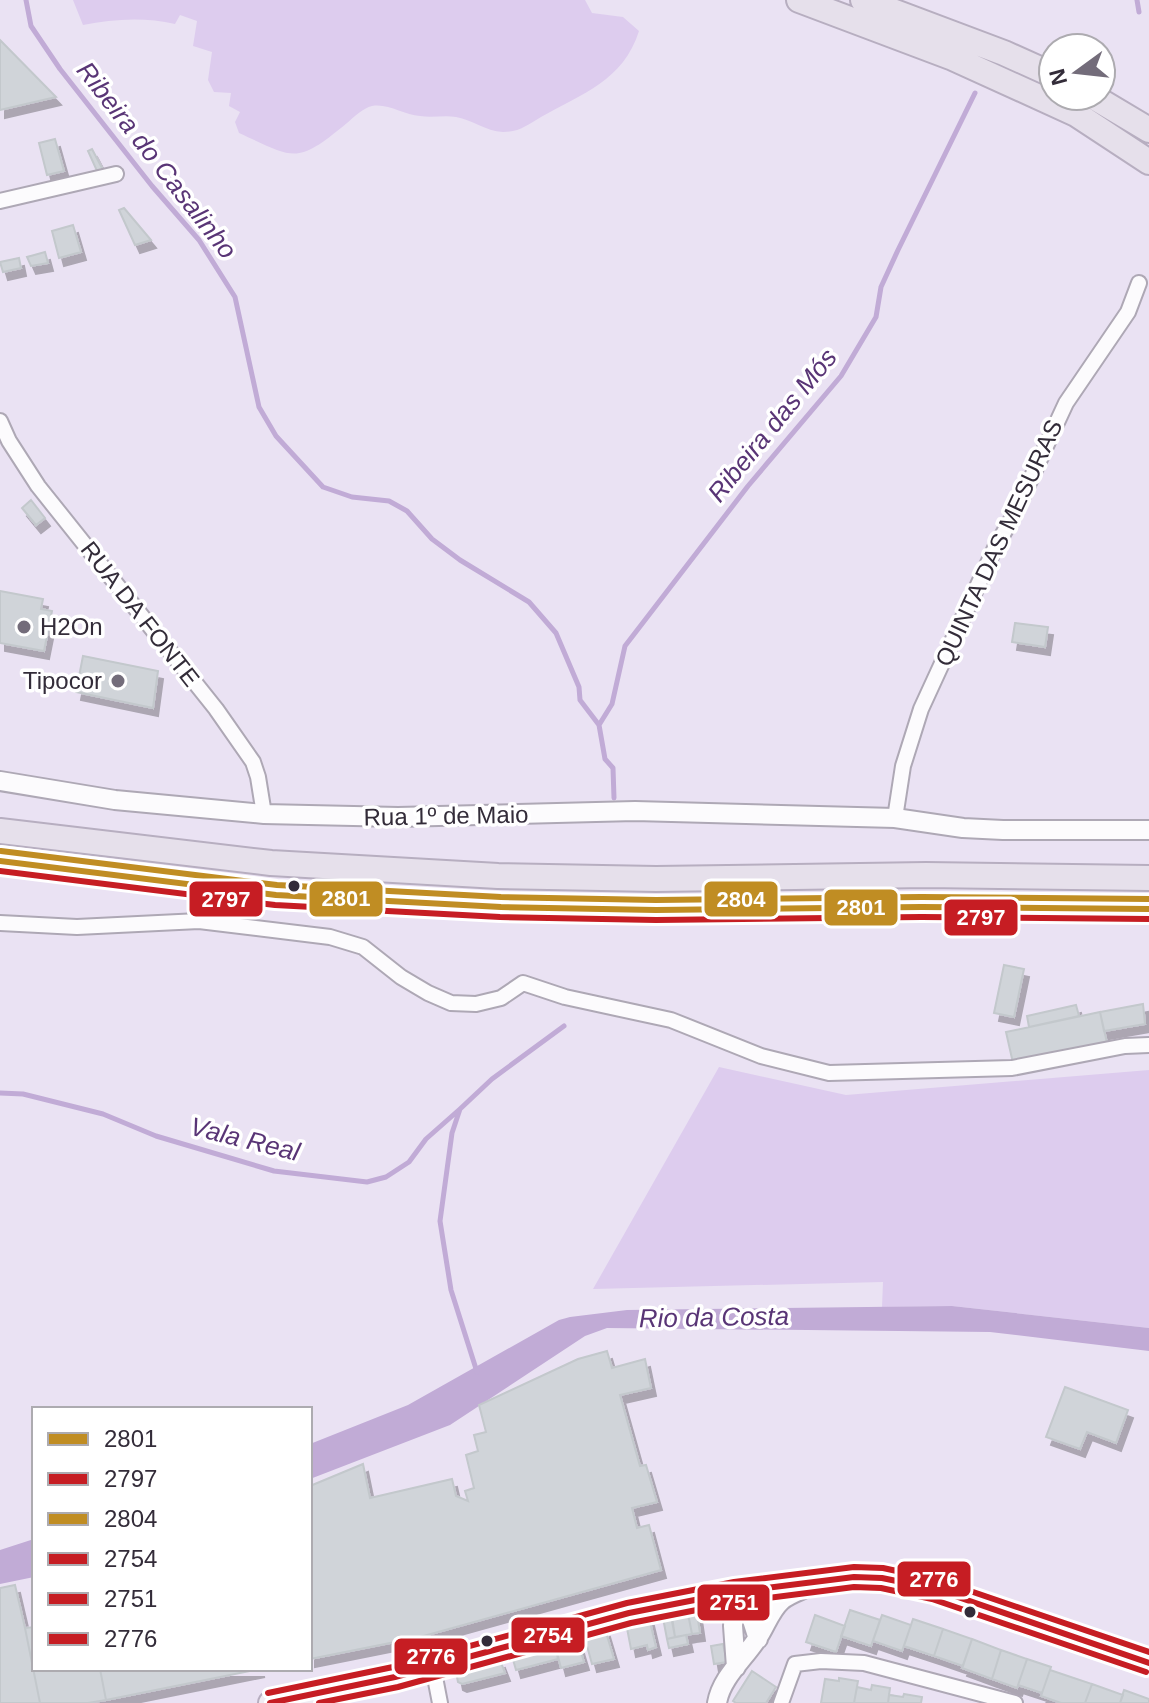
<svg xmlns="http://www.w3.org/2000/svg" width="1149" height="1703" font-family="Arial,sans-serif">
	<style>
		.green { fill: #dce }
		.water { fill: #c1abd6 }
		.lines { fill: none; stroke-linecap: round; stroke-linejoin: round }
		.stream { stroke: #c1abd6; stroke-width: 5 }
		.building { fill: #d0d4d9; stroke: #c3c8cc; stroke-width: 2; filter: url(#shadow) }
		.street-casing { stroke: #aea8b5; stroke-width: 18 }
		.secondary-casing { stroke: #aea8b5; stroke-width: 22 }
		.primary-casing { stroke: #b7aec0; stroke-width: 26 }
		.highway-casing { stroke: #b7aec0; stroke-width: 28 }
		.street { stroke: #fcfbfd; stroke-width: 14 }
		.secondary { stroke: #fcfbfd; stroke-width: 18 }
		.primary { stroke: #efebf2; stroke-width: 22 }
		.highway { stroke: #e6e0eb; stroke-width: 24 }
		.bus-1-casing { stroke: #fff; stroke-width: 12 }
		.bus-2-casing { stroke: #fff; stroke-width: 12 }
		.bus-3-casing { stroke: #fff; stroke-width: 12 }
		.bus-4-casing { stroke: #fff; stroke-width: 12 }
		.bus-5-casing { stroke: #fff; stroke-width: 12 }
		.bus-6-casing { stroke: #fff; stroke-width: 12 }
		.bus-1 { stroke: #c08d23; stroke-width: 6 }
		.bus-2 { stroke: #c61d23; stroke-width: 6 }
		.bus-3 { stroke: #c08d23; stroke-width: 6 }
		.bus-4 { stroke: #c61d23; stroke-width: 6 }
		.bus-5 { stroke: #c61d23; stroke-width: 6 }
		.bus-6 { stroke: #c61d23; stroke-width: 6 }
		.poi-dot { fill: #736c7a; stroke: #fff; stroke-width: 3 }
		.bus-dot { fill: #332c39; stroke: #fff; stroke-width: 3 }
		.labels { text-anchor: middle; stroke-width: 7; stroke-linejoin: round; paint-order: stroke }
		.street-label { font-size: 24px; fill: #332c39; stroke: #fff }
		.poi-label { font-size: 24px; fill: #332c39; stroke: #fff; text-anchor: start }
		.water-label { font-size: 26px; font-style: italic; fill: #593576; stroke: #fff }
		.line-badge { stroke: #fff; stroke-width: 3 }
		.badge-label { font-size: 22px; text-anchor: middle; font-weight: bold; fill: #fff }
	</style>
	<defs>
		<filter id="shadow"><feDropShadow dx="5" dy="8" stdDeviation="0" flood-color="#0004"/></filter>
	</defs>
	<rect width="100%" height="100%" fill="#eae2f3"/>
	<path class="green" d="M73 0H585L592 13 623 17 639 31C623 81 583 93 541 117 527 125 520 132 503 132 485 131 473 120 456 117 445 115 432 118 420 116 404 115 388 103 372 106 363 108 354 117 347 123 296 165 296 159 239 133L235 122 240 112 229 106 231 93 214 92 208 80 212 52 193 46 197 21 180 15 175 24C145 17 113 19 83 25Z
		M719 1067 846 1095 1149 1070V1328L952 1306 882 1307 883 1282 593 1289Z"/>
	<path class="water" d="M952 1306 1149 1328V1351L990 1332 607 1328 585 1336 450 1425 310 1479V1444L408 1405 559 1320 570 1317 627 1310Z
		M34 1539V1577L0 1584V1550Z"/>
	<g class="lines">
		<path class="stream" d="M26 0 31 26 60 69 152 186 199 240 235 297 259 407 276 436 323 487 352 497 389 501 407 511 432 539 460 560 529 602 556 633 579 687 580 700 599 725 605 759 613 768 614 798
			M1137 0 1139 12
			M599 725 612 704 625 646 748 486 841 376 876 317 881 287 898 250 975 93
			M0 1093 23 1094 103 1114 156 1136 274 1171 367 1182 386 1177 409 1162 426 1139 460 1109
			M477 1372 451 1290 440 1221 452 1133 460 1109 492 1079 564 1026"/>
	</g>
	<path class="building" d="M0 40 56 97 0 110Z
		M55 139 64 171 47 175 39 143Z
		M92 149 103 170 97 171 88 151Z
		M124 208 151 240 135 245 119 210Z
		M73 225 81 252 59 258 52 231Z
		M45 252 48 263 31 266 27 257Z
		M19 258 21 268 3 272 0 262Z
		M31 500 45 518 36 525 22 508Z
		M0 591 43 599 41 609 52 611 44 651 0 643Z
		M1015 623 1048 627 1045 647 1012 642Z
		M83 656 158 671 153 708 76 692Z
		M1004 965 1024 969 1014 1017 994 1013Z
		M1143 1004 1145 1024 1104 1031 1100 1012Z
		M1076 1005 1079 1016 1029 1027 1027 1016Z
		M1100 1012 1107 1043 1013 1063 1006 1032Z
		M607 1351 612 1368 645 1359 651 1388 620 1395 640 1466 646 1465 657 1502 632 1508 637 1528 649 1525 661 1570 420 1637 310 1659V1486L363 1464 370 1498 452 1479 456 1496 468 1501 465 1491 474 1488 466 1455 478 1451 474 1435 486 1432 479 1405 578 1359Z
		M1065 1387 1128 1410 1116 1443 1087 1432 1080 1449 1046 1437Z
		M15 1585 25 1628 40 1703H0V1588Z
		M850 1610 880 1620 871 1646 841 1636Z
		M688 1613 692 1634 675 1637 671 1616Z
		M697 1613 700 1633 692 1634 688 1614Z
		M815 1615 845 1626 836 1652 806 1642Z
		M882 1615 911 1625 902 1651 873 1641Z
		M672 1617 675 1637 667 1639 663 1618Z
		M649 1618 656 1647 648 1650 647 1645 631 1649 626 1623Z
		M913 1619 943 1629 934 1656 904 1646Z
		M34 1627V1669H100L106 1700 88 1703H40L25 1628Z
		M605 1629 614 1659 592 1664 584 1635Z
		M943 1629 972 1639 963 1666 934 1656Z
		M686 1635 688 1644 669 1648 667 1639Z
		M577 1639 584 1662 561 1668 555 1645Z
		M972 1639 1001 1650 992 1679 962 1668Z
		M723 1644 727 1662 714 1664 711 1646Z
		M555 1645 558 1659 516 1670 512 1656Z
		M1001 1650 1027 1659 1017 1688 992 1679Z
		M1027 1659 1051 1667 1042 1693 1018 1685Z
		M500 1660 505 1673 462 1684 458 1682 456 1672Z
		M100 1669H260L106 1700Z
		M1050 1670 1092 1684 1085 1703H1061L1041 1696Z
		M752 1671 776 1687 766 1703H736L733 1701Z
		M839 1678 858 1681 854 1703H821L825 1679 839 1681Z
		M1092 1684 1123 1695 1120 1703H1085Z
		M872 1685 890 1688 888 1703H854L857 1687 871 1690Z
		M1124 1690 1149 1699V1703H1120Z
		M904 1694 922 1697 921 1703H888L889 1695 903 1697Z"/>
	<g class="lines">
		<g class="street-casing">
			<path id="street" d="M0 201 116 174
				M0 421 9 441 38 486 216 709 253 762 258 777 264 814
				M895 818 903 766 921 709 995 548 1015 513 1066 403 1128 312 1139 283
				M0 923 77 927 199 921 330 937 363 947 401 977 428 993 451 1003 476 1004 501 998 523 983 565 997 671 1020 761 1056 829 1073 1012 1068 1125 1046 1149 1045
				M433 1667 440 1703
				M781 1703 795 1664 821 1661 864 1663 1015 1703"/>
		</g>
		<g class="secondary-casing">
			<path id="secondary" d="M0 781 115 800 264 814 398 817 635 811 895 818 963 828 1003 830H1149
				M735 1592 733 1626 736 1667
				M735 1592 751 1617 758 1639
				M717 1703C721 1678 744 1659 757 1639 766 1626 770 1611 781 1601 789 1594 800 1591 810 1586"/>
		</g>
		<g class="primary-casing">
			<path id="primary" d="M270 1703 395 1677 629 1613 735 1592 854 1577 882 1578 935 1589 1149 1663"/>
		</g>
		<g class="highway-casing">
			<path id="highway" d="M799 0 953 58 1076 114 1149 162
				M863 0 1004 53 1053 75
				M1092 96 1149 130
				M0 831 271 863 498 876 656 879 926 875 1149 878
				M0 861 276 895 501 907 656 910 921 907 1149 909"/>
		</g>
		<use href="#street" class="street"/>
		<use href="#secondary" class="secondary"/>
		<use href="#primary" class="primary"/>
		<use href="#highway" class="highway"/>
		<g class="bus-1-casing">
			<path id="bus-1" d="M0 861 276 895 501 907 656 910 921 907 1149 909"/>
		</g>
		<g class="bus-2-casing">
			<path id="bus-2" d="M0 871 275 905 500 917 656 920 921 917 1149 919"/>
		</g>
		<g class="bus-3-casing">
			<path id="bus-3" d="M1 851 277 885 501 897 656 900 921 897 1149 899"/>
		</g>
		<g class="bus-4-casing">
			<path id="bus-4" d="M270 1703 395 1677 629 1613 735 1592 854 1577 882 1578 935 1589 1149 1663"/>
		</g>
		<g class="bus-5-casing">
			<path id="bus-5" d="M319 1703 398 1687 631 1623 737 1602 854 1587 881 1588 932 1599 1146 1672"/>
		</g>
		<g class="bus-6-casing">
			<path id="bus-6" d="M268 1693 393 1667 627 1603 734 1582 854 1567 883 1568 938 1580 1149 1652"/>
		</g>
		<use href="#bus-1" class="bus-1"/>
		<use href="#bus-2" class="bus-2"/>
		<use href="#bus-3" class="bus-3"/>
		<use href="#bus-4" class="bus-4"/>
		<use href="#bus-5" class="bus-5"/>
		<use href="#bus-6" class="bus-6"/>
	</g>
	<g class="poi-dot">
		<circle cx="24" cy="627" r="8"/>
		<circle cx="118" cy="681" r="8"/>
	</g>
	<g class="bus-dot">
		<circle cx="294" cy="886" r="7"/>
		<circle cx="970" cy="1612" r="7"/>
		<circle cx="487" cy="1641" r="7"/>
	</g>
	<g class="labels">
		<g class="street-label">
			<text transform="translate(999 543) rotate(-65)" y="8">QUINTA DAS MESURAS</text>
			<text transform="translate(140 614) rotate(52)" y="8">RUA DA FONTE</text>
			<text transform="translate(446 816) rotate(-1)" y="8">Rua 1º de Maio</text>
		</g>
		<g class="poi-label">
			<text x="40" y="635">H2On</text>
			<text x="102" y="689" text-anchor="end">Tipocor</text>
		</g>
		<g class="water-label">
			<text transform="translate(157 160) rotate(52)" y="9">Ribeira do Casalinho</text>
			<text transform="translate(772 425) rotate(-51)" y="9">Ribeira das Mós</text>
			<text transform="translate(245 1139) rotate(14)" y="9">Vala Real</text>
			<text transform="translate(714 1317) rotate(-1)" y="9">Rio da Costa</text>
		</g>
	</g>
	<g class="line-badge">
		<rect x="308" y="880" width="76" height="38" rx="8" fill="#c08d23"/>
		<rect x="188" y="880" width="76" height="38" rx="8" fill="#c61d23"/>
		<rect x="703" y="880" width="76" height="38" rx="8" fill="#c08d23"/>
		<rect x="823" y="888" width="76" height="39" rx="8" fill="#c08d23"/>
		<rect x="943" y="898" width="76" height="39" rx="8" fill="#c61d23"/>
		<rect x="896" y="1560" width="76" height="38" rx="8" fill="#c61d23"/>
		<rect x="696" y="1583" width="75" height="39" rx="8" fill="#c61d23"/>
		<rect x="510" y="1616" width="76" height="38" rx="8" fill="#c61d23"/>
		<rect x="393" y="1637" width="76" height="39" rx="8" fill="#c61d23"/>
	</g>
	<g class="badge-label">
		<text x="346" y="906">2801</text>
		<text x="226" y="907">2797</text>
		<text x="741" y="907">2804</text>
		<text x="861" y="915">2801</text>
		<text x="981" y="925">2797</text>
		<text x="934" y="1587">2776</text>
		<text x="734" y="1610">2751</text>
		<text x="548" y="1643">2754</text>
		<text x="431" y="1664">2776</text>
	</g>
	<rect x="32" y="1407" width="280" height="264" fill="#ffffff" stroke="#adabb0" stroke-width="2"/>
	<rect x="48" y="1433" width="40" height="12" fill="#c08d23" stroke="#adabb0" stroke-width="2"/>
	<text x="104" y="1447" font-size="24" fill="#332c39">2801</text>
	<rect x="48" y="1473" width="40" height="12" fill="#c61d23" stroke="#adabb0" stroke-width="2"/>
	<text x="104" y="1487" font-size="24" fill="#332c39">2797</text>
	<rect x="48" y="1513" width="40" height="12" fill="#c08d23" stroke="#adabb0" stroke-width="2"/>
	<text x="104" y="1527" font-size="24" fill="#332c39">2804</text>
	<rect x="48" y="1553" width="40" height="12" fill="#c61d23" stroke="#adabb0" stroke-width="2"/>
	<text x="104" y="1567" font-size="24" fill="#332c39">2754</text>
	<rect x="48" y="1593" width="40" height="12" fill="#c61d23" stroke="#adabb0" stroke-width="2"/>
	<text x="104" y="1607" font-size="24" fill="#332c39">2751</text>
	<rect x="48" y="1633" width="40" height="12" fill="#c61d23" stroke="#adabb0" stroke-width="2"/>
	<text x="104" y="1647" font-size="24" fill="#332c39">2776</text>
	<g transform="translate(1077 72) rotate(255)"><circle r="38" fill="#ffffff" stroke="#adabb0" stroke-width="2"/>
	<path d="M0-6L14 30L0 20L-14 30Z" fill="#736c7a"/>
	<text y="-12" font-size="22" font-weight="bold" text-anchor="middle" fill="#332c39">N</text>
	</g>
</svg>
